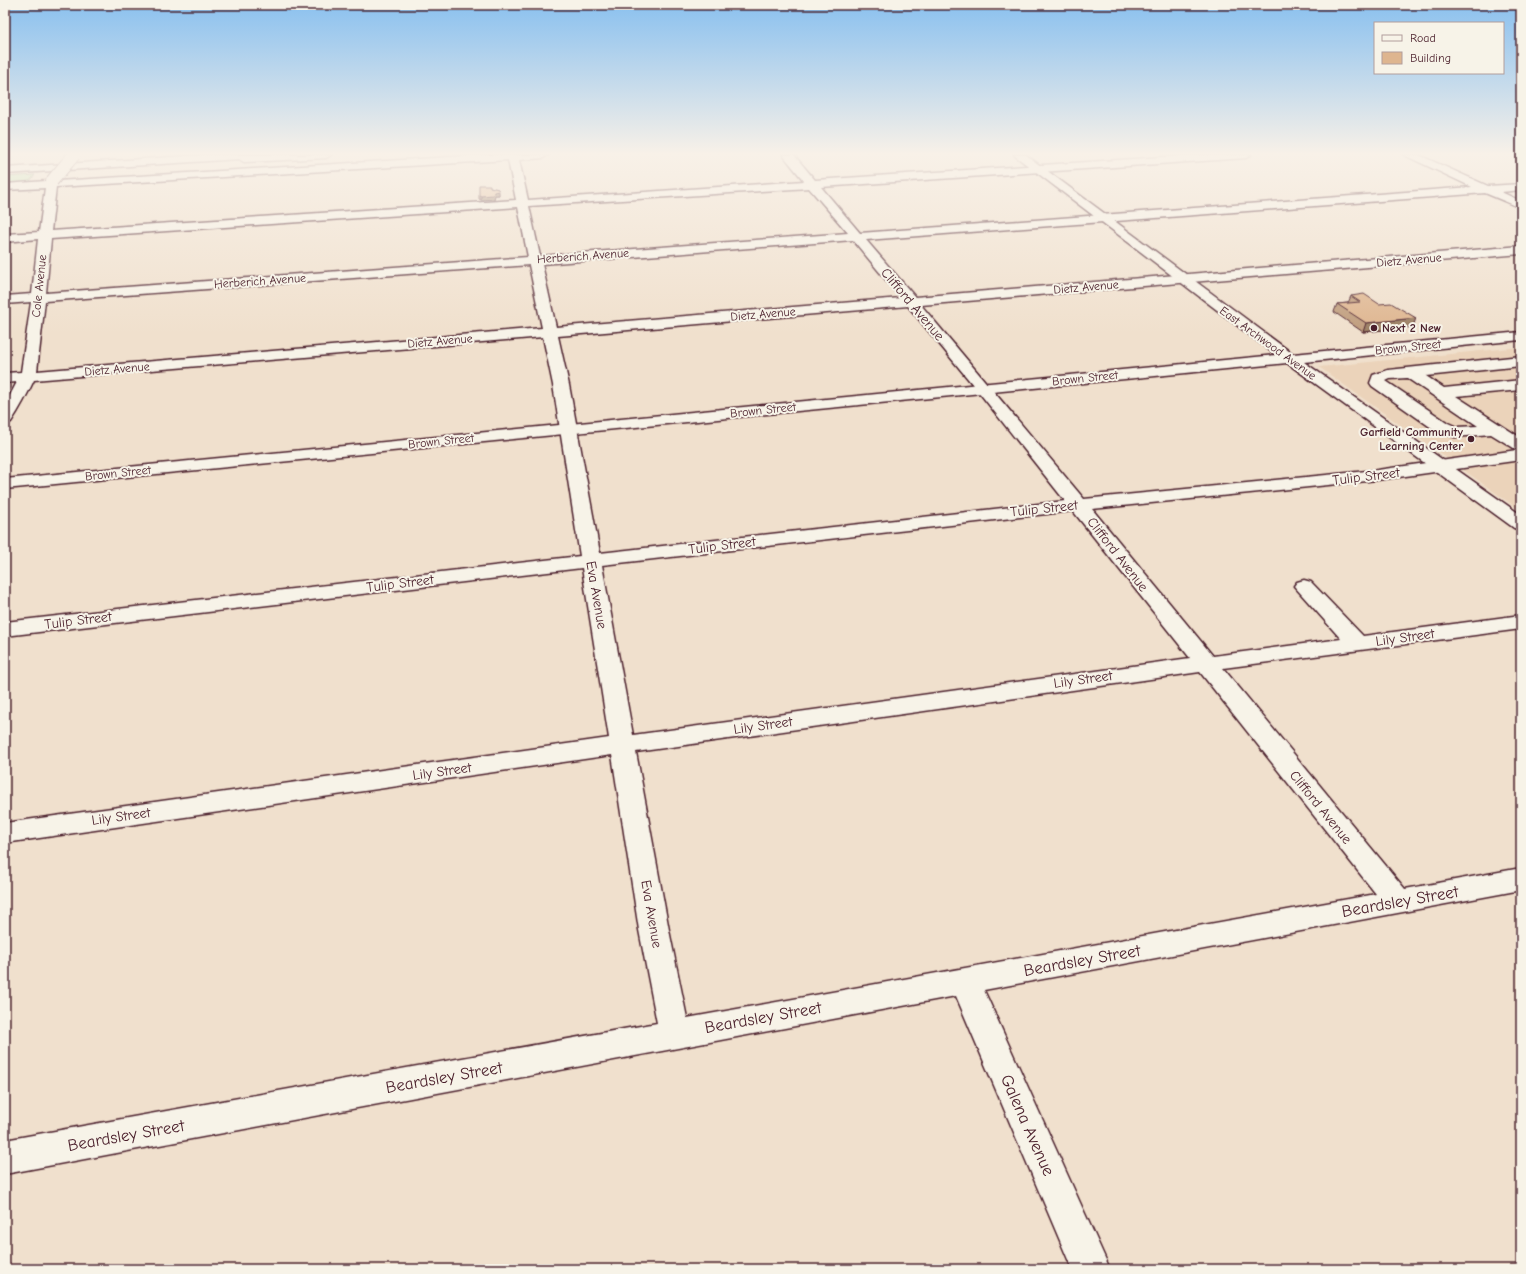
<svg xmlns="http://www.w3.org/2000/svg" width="1526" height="1274" font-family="'Comic Neue',sans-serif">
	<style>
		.built { fill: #ebd3ba }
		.green { fill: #b1e2a3; stroke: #7e8067 }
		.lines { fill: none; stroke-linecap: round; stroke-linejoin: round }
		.minor-casing { stroke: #4a1f2b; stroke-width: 3 }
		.major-casing { stroke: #4a1f2b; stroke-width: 3 }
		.highway-casing { stroke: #4a1f2b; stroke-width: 3 }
		.minor { fill: #f7f3e8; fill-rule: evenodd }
		.major { fill: #f7f3e8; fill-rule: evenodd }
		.highway { fill: #f7f3e8; fill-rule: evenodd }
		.minor-bridge-casing { stroke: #4a1f2b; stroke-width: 14; stroke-linecap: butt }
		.minor-bridge { stroke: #f7f3e8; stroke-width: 12 }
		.wall { fill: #bf9c7b; stroke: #4a1f2b }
		.shaded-wall { fill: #9b7f64; stroke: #4a1f2b }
		.building { fill: #deb58f; stroke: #4a1f2b }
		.poi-dot { fill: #4a1f2b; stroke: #f7f3e8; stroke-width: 1.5 }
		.labels { text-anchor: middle; stroke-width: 4; stroke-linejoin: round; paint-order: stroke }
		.far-street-label { font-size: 12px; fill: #4a1f2b; stroke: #f7f3e8 }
		.far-poi-label { font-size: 12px; font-weight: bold; fill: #4a1f2b; stroke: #f7f3e8; text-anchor: start }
		.street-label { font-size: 14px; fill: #4a1f2b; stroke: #f7f3e8 }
		.near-street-label { font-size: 17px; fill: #4a1f2b; stroke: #f7f3e8 }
	</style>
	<rect width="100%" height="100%" fill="#f0e0cd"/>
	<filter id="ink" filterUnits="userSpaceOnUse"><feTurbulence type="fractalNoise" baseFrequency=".025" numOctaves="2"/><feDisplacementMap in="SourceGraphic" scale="8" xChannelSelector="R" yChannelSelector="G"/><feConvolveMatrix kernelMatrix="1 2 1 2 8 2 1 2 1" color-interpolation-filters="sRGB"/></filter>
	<g filter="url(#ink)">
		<path class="built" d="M1521 347V511L1319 367Z"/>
		<path class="green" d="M35 175 28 183 5 185V177Z"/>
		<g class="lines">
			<g class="minor-casing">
				<path id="minor" d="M483 155H548L543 158 519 160 528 200 804 181 783 155H794L815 180 1193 155H1251L1246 158 821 187 860 233 1472 187 1404 155H1419L1488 186 1521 184V190L1501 192 1521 201V208L1485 193 866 240 915 297 1521 246V254L921 305 1084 499 1377 470 1517 450 1491 434 1455 437 1436 431 1372 386 1370 383 1373 375 1388 370 1521 356V366L1426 376 1444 388 1521 380V390L1456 396 1521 438V460L1377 480 1092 509 1213 656 1341 639 1294 586 1297 582 1304 580 1311 582 1363 636 1521 615V629L1223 668 1405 889 1521 868V890L984 990 1110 1269H1072L956 996 5 1174V1140L657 1023 639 930 612 755 5 843V823L609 738 582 568 5 636V622L580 556 553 385 543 337 34 380C27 395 20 408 11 422L5 423V405L17 382 5 383V373L21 372 31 302 5 304V296L32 294 38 239 5 242V234L39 232 45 188 5 190V184L46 181 48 179 52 178 57 181ZM508 160 516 200 51 231 56 187ZM809 188 848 233 540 256 529 206ZM518 207 528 257 46 293 51 239ZM853 240 901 298 556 327 542 264ZM529 265 542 328 37 371 45 301ZM908 306 978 391 1065 501 600 553 569 385 558 336ZM1407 378 1478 426 1457 427 1448 423 1386 381 1390 379ZM1073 511 1190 658 633 735 602 565ZM1200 672 1376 894 687 1018 669 930 636 752Z"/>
			</g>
			<g class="major-casing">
				<path id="major" d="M1014 155H1026L1293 354 1521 332V340L1304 362 1521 515V530L1514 528 1287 363 5 489V479L1276 355Z"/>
			</g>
			<g class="highway-casing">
				<path id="highway" d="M202 155H331L326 158 244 162 239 159 5 174V168Z"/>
			</g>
			<use href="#minor" class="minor"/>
			<use href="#major" class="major"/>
			<use href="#highway" class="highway"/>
			<g class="minor-bridge-casing">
				<path id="minor-bridge" d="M52 181 74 155"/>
			</g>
			<use href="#minor-bridge" class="minor-bridge"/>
		</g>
		<path class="wall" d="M490 187 498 189 499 195H495L494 199 481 200 479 199V195Z
			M1351 296 1413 327 1363 332 1334 312 1337 304 1348 303Z"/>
		<path class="shaded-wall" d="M499 191V195H495L494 199 481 200V196L494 192Z
			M1416 318 1413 327 1363 332 1366 323Z"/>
		<path class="building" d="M479 185H490V187L498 189 499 191 494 192 493 195 481 196 479 195Z
			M1364 294 1379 304 1391 303 1416 318 1366 323 1337 304 1360 302 1351 296Z"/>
	</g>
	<linearGradient id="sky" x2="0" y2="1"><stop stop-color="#89c0ef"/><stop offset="0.46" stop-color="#f8f1e8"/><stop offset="1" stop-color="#f8f1e8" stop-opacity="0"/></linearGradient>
	<rect width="1526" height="334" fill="url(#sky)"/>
	<g class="poi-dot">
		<circle cx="1374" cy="328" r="4"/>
		<circle cx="1471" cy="439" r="4"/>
	</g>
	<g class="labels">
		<g class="far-street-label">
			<text transform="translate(583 256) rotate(-4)" y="4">Herberich Avenue</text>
			<text transform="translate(1409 260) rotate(-5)" y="4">Dietz Avenue</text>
			<text transform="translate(260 281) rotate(-4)" y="4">Herberich Avenue</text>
			<text transform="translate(39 286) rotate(-84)" y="4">Cole Avenue</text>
			<text transform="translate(1086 287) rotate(-5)" y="4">Dietz Avenue</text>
			<text transform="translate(763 314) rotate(-5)" y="4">Dietz Avenue</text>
			<text transform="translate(440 341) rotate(-5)" y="4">Dietz Avenue</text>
			<text transform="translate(1268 343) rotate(36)" y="4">East Archwood Avenue</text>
			<text transform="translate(1408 347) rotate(-6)" y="4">Brown Street</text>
			<text transform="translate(117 369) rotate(-5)" y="4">Dietz Avenue</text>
			<text transform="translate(1085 378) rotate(-6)" y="4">Brown Street</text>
			<text transform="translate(763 410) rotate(-6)" y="4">Brown Street</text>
			<text transform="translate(441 441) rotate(-6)" y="4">Brown Street</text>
			<text transform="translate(118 473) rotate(-6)" y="4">Brown Street</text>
		</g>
		<g class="far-poi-label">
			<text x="1382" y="332">Next 2 New</text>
			<text x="1463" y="436" text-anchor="end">Garfield Community<tspan x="1463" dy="14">Learning Center</tspan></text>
		</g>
		<g class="street-label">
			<text transform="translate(913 304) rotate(50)" y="5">Clifford Avenue</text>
			<text transform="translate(1366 476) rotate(-7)" y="5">Tulip Street</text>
			<text transform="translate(1044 508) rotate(-6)" y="5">Tulip Street</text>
			<text transform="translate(722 545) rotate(-7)" y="5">Tulip Street</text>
			<text transform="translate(1118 554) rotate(52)" y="5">Clifford Avenue</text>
			<text transform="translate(400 583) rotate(-7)" y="5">Tulip Street</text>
			<text transform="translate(597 595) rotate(80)" y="5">Eva Avenue</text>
			<text transform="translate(78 620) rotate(-7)" y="5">Tulip Street</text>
			<text transform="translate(1405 637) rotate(-8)" y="5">Lily Street</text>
			<text transform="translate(1083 679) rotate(-8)" y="5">Lily Street</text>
			<text transform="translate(763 725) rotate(-8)" y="5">Lily Street</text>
			<text transform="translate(442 771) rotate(-8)" y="5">Lily Street</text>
			<text transform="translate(1321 807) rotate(51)" y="5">Clifford Avenue</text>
			<text transform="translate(121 816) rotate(-8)" y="5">Lily Street</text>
			<text transform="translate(652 914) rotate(80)" y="5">Eva Avenue</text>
		</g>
		<g class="near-street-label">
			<text transform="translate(1400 901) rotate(-10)" y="6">Beardsley Street</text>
			<text transform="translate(1082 960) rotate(-10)" y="6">Beardsley Street</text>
			<text transform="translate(763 1017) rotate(-10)" y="6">Beardsley Street</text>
			<text transform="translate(444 1077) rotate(-10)" y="6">Beardsley Street</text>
			<text transform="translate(1028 1125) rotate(66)" y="6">Galena Avenue</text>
			<text transform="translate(126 1135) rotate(-10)" y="6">Beardsley Street</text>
		</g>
	</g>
	<rect width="1526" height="1274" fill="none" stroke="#f7f3e8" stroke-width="20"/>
	<rect x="10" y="10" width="1506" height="1254" fill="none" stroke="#4a1f2b" stroke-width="1.5" filter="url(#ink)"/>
	<rect x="1374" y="22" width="130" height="52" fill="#f7f3e8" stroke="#b29e9c"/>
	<rect x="1382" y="35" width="20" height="6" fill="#f7f3e8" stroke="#b29e9c"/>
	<text x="1410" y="42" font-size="12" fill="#4a1f2b">Road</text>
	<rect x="1382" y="52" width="20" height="12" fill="#deb58f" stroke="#b29e9c"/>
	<text x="1410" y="62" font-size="12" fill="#4a1f2b">Building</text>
</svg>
